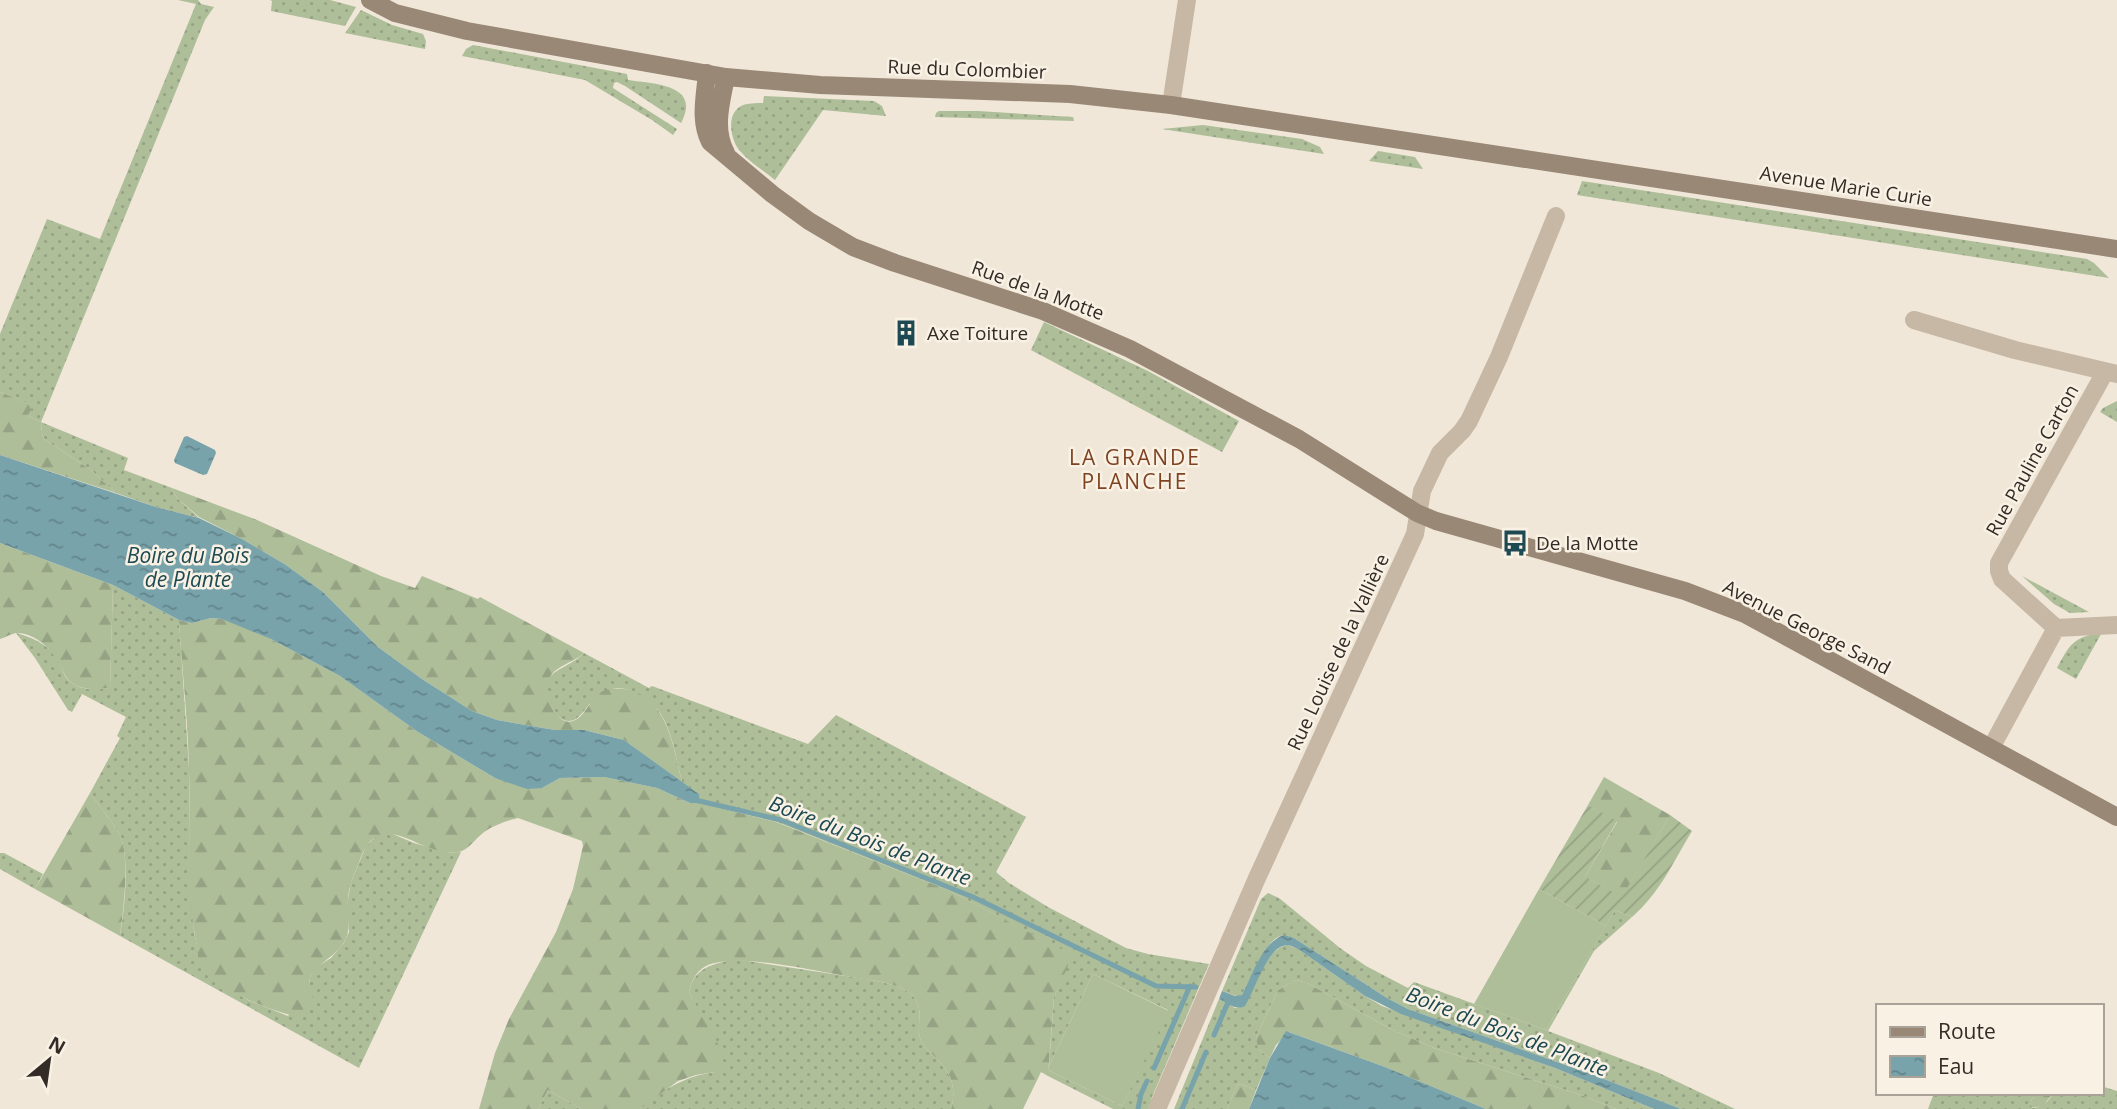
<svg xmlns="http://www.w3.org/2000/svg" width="2117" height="1109" font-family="'Open Sans',sans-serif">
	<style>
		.grass { fill: url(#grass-dots) }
		.forest { fill: url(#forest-firs) }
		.garden { fill: url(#garden-furrows) }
		.pitch { fill: #adbe99 }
		.water { fill: url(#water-ripples) }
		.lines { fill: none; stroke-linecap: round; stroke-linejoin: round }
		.stream { stroke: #78a3ab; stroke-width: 5 }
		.street { stroke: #c7b8a5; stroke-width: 18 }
		.secondary { stroke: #9a8876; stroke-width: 18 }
		.labels { text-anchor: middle; stroke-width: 5; stroke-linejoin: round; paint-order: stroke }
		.street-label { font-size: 19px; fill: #332b26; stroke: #f8f1e4 }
		.poi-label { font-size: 19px; fill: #332b26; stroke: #f8f1e4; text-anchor: start }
		.neighbourhood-label { font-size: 21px; letter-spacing: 2px; fill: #7f4322; stroke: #f8f1e4 }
		.water-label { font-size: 21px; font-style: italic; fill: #1d4952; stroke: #f8f1e4 }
	</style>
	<defs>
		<pattern id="grass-dots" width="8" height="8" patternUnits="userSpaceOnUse" patternTransform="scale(1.75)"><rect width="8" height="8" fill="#adbe99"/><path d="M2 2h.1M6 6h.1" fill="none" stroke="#95a384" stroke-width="1.8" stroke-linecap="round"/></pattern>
		<pattern id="forest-firs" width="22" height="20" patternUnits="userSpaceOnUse" patternTransform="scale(1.75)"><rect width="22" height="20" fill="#adbe99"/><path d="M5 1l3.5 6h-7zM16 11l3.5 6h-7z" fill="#95a384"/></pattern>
		<pattern id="garden-furrows" width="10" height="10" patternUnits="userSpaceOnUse" patternTransform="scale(1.75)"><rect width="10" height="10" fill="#adbe99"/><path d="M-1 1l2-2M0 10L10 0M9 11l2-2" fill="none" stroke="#95a384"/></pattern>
		<pattern id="water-ripples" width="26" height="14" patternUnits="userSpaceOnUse" patternTransform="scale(1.75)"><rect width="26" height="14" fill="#78a3ab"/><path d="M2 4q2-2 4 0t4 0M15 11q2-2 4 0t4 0" fill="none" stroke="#63858b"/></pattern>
	</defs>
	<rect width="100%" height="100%" fill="#f0e7d8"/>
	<path class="grass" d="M178 0H198L201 4 214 7 205 20 41 422 128 458 124 470 172 488 177 498 199 518 156 507 116 493 91 470 45 440 42 434 41 422 28 416 32 405 0 392V334L47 219 100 239 196 4Z
		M270 0H330L356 7 345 26 271 11 272 1Z
		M361 10 392 25 423 34 426 41 425 49 345 33Z
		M473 45 627 74 628 80C653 84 702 84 681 123L625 86 617 82 614 83 613 88 677 129 673 135 652 120 585 80 462 56 466 49Z
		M764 96 874 101 882 106 886 116 823 110 775 180C763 170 746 160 737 147 730 135 727 114 741 106 747 103 756 103 763 103Z
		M939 111H978L1073 117 1074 121 935 117 936 113Z
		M1203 125 1302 139 1320 147 1324 154 1162 129Z
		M1378 151 1415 157 1423 169 1369 161Z
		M1582 181 2087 259 2094 263 2109 278 1577 195Z
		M1044 322 1148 371 1239 421 1222 452 1031 350Z
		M2117 401V422L2100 412 2103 408Z
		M2022 576 2089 612 2070 613 2054 604Z
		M113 585 179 620 189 768 190 877 194 932 202 969 223 986 248 1000 288 1016 308 990 310 978 315 968 331 958 344 943 349 932 347 905 351 882 366 846 377 835 388 832 414 843 451 853 461 852 359 1068 120 936C124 911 130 863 121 838 115 824 99 806 90 793L120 738 117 736 126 717 82 694 72 712 68 710 35 658 16 633C35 638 51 646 60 664 64 672 64 678 72 683 82 691 97 689 110 688Z
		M2101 634 2076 679 2057 668C2069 646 2074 635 2101 634Z
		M584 653 649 688 652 686 808 744 836 715 1026 817 996 872 1009 883 1048 907 1126 948 1148 954 1209 964 1152 1097 1149 1109H1113L1048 1076V1070L1122 1106 1168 1010 1093 974 1049 1066 1054 997 1072 955 948 890 777 822 700 803 699 794 682 782C677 763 674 742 666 724 659 705 637 688 616 688 610 689 598 696 593 701 585 707 580 721 569 721 562 721 556 715 553 709 533 669 564 673 584 653Z
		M0 853H4L43 874 35 889 0 869Z
		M1268 893 1279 898 1340 948 1366 966 1408 988 1414 982 1546 1030 1615 910 1632 917 1594 951 1548 1031 1659 1073 1735 1109H1681L1599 1077 1408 1009 1387 998 1294 938C1288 937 1284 934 1278 937 1264 944 1250 980 1242 995L1239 997 1222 991 1261 899Z
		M1288 945 1298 949 1365 996 1382 1006 1555 1068 1654 1109H1616L1584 1096 1434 1048 1393 1030 1307 983 1296 980 1278 990 1256 1037C1256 1048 1261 1052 1270 1058L1256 1090 1241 1084 1237 1085 1227 1109H1174L1219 999 1235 1008 1244 1006C1256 988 1266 947 1288 945Z
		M735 959 872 980C885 983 904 986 913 996 925 1009 916 1024 920 1038 922 1045 928 1050 933 1055 951 1072 957 1085 951 1109H640C665 1089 682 1077 715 1072L698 1010 689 992C695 966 712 965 735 959Z
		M2101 1086 2117 1091V1109H1928L1934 1093H2034L2029 1108C2041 1108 2048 1103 2053 1093H2101Z
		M548 1090 581 1109H538Z"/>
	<path class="forest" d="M0 392 33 405 28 416 41 422 42 434 45 440 91 470 116 493 0 455Z
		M172 488 257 520 381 576 415 588 422 576 478 599 480 597 584 653C575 662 557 665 550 677 542 689 555 727 573 721 586 717 590 697 603 691 610 688 616 688 624 689 668 695 673 748 682 782L624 740 584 730H555L497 720 472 711 422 679 378 647 323 592 286 565 242 539 199 517 177 498Z
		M0 543 113 585 110 688C98 689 83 691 72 683 65 678 64 672 60 665 53 650 34 632 16 633 11 634 4 638 0 639Z
		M211 618 222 619 241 625 271 639 340 676 418 732 495 778 542 788 560 778 604 777 657 788 690 803H700L776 822 948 890 1073 955 1054 997 1048 1076 1041 1072 1023 1109H951C957 1085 951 1072 933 1055 928 1050 922 1045 920 1038 916 1024 925 1009 913 996 904 986 885 983 872 980 832 976 740 950 706 966 696 971 691 982 689 992 701 1016 720 1036 723 1064L715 1072 696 1075 678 1081 640 1109H581L548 1090 538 1109H479L495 1053 509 1019 556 932 573 889 583 846 582 841 518 818C506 821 493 825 483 833 476 838 468 850 459 852 452 854 444 852 437 850 413 845 384 818 366 847 361 854 359 864 355 872 350 883 347 896 348 908 348 922 351 932 343 944 330 963 298 970 313 998L309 1011 300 1017C278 1014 212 988 201 968 198 962 198 953 197 947 185 889 191 828 189 770 188 720 182 670 179 620L192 623Z
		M1604 777 1670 815 1622 898 1585 877 1617 822 1588 805Z
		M90 793C99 806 115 824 121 838 130 862 123 911 120 936L35 889Z
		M1296 980 1307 983 1393 1030 1434 1048 1584 1096 1616 1109H1486L1385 1067 1289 1032 1276 1045 1270 1058C1261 1052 1256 1048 1256 1037L1278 990Z
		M1241 1084 1256 1090 1249 1109H1227L1237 1085Z
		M2034 1093H2053L2043 1106 2029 1108Z"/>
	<path class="garden" d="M1588 805 1617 821 1585 877 1622 897 1670 815 1692 831C1674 861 1659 894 1632 917L1615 910 1606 926 1539 889Z"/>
	<path class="pitch" d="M1539 889 1606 926 1546 1030 1474 1004Z
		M1093 974 1169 1011 1122 1106 1048 1070 1049 1066Z"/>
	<path class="water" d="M187 436 215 450 216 453 207 474 203 475 175 463 174 460 184 437Z
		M0 455 156 507 199 518 242 539 286 565 323 592 378 647 422 679 472 711 497 720 555 730H584L624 740 699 794 700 803H690L657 788 604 777 560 778 542 788 527 789 495 778 418 732 340 676 271 639 222 619 211 618 192 623 179 620 113 585 0 543Z
		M1284 935 1294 938 1387 998 1408 1009 1599 1077 1681 1109H1654L1555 1068 1401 1014 1365 996 1298 949C1293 947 1289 944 1283 946 1267 950 1254 992 1245 1006 1236 1011 1227 1003 1219 999L1222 991 1235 996 1242 995C1252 976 1262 942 1284 935Z
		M1286 1031 1385 1067 1486 1109H1249L1270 1058Z"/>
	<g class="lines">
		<path class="stream" d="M695 800 781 820 973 897 1156 986 1196 987
			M1214 1035 1229 1000
			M1154 1068 1190 986
			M1138 1109 1141 1094 1147 1081
			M1182 1109 1206 1052"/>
		<path class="street" d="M1171 105 1187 0
			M1914 320 2015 350 2117 374
			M2056 628 2002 579 1999 571V563L2105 372
			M1991 748 2056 628 2117 625
			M1157 1109 1257 878 1415 534 1422 491 1440 453 1462 431 1469 421 1499 357 1556 216"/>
		<path class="secondary" d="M370 0 395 13 467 31 726 77 820 85 1070 94 1171 105 2117 249
			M707 73C705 97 699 120 710 142L772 194 809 221 853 247 895 263 1043 311 1130 349 1299 439 1417 513 1436 521 1685 591 1745 614 2117 817
			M726 153C713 128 721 103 726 77"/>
	</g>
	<defs>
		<g id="building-bare" transform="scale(2.1)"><path d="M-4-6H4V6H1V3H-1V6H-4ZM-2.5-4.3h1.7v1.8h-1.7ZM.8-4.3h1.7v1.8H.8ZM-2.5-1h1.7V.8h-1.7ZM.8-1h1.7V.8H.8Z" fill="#1d4952" stroke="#f8f1e4" stroke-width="2.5" paint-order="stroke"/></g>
		<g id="bus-bare" transform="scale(2.1)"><path d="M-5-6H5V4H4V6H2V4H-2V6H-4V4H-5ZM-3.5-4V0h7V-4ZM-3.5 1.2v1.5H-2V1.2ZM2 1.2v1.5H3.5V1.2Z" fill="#1d4952" stroke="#f8f1e4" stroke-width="2.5" paint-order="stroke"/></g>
	</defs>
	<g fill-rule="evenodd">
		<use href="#building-bare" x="906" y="333"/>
		<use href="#bus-bare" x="1515" y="543"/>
	</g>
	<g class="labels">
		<g class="street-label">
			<text transform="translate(967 69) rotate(2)" y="7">Rue du Colombier</text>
			<text transform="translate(1846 186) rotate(9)" y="7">Avenue Marie Curie</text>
			<text transform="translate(1038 290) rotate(20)" y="7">Rue de la Motte</text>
			<text transform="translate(2032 460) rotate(-61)" y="7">Rue Pauline Carton</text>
			<text transform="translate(1807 627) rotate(27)" y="7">Avenue George Sand</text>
			<text transform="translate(1338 652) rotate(-65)" y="7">Rue Louise de la Vallière</text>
		</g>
		<g class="poi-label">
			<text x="927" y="340">Axe Toiture</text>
			<text x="1536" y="550">De la Motte</text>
		</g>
		<g class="neighbourhood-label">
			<text x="1135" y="465">LA GRANDE<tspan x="1135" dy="24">PLANCHE</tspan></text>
		</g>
		<g class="water-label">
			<text x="188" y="563">Boire du Bois<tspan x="188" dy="24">de Plante</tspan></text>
			<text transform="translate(870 841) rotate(21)" y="7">Boire du Bois de Plante</text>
			<text transform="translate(1507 1032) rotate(21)" y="7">Boire du Bois de Plante</text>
		</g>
	</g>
	<rect x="1876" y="1004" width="228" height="91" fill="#f8f1e4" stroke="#a9a298" stroke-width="2"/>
	<rect x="1890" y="1027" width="35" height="10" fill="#9a8876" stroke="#a9a298" stroke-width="2"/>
	<text x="1938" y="1039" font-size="21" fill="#332b26">Route</text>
	<rect x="1890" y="1056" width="35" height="21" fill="url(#water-ripples)" stroke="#a9a298" stroke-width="2"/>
	<text x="1938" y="1074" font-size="21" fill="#332b26">Eau</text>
	<g transform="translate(49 1060) rotate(29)" stroke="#f8f1e4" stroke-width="5" paint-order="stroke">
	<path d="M0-5L12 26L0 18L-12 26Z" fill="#332b26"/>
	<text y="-10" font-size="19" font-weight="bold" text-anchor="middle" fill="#332b26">N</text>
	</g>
</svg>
